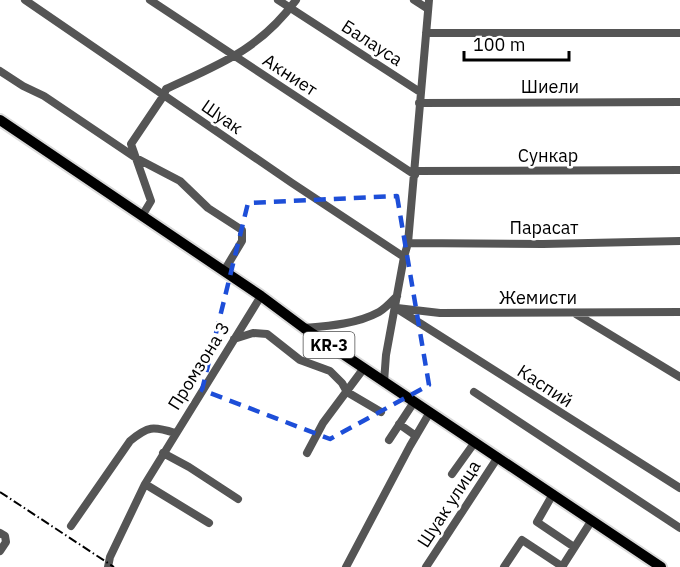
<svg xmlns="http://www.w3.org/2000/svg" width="680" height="567" font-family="'IBM Plex Sans',sans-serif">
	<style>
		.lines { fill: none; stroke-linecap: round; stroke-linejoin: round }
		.major-casing { stroke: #dbdbdb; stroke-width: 14 }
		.minor { stroke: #555; stroke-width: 8 }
		.major { stroke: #000; stroke-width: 10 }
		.rail { stroke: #000; stroke-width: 2; stroke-dasharray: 9 3 1.5 3; stroke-linecap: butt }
		.marked { fill: none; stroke: #1d4ed8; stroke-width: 4.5; stroke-dasharray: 12 8; stroke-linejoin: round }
		.labels { text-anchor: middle; stroke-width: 5; stroke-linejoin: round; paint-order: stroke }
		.shield { fill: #fff; stroke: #4c4c4c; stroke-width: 1.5 }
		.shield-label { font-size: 16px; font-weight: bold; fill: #000 }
		.street-label { font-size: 18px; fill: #000; stroke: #fff }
	</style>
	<rect width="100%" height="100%" fill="#fff"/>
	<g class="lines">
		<g class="major-casing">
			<path id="major" d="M0 120 261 296 304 328 661 567"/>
		</g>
		<path class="minor" d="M25 0 292 183 404 257
			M150 0 415 175
			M278 0 420 92
			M414 0 428 9
			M426 33H680
			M0 71 23 86 44 96 136 158 180 181 208 208 242 230V241L224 271
			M419 103 680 102
			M415 171 680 170
			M142 216 151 201 131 144 164 95 166 89C220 64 259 50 296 0
			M408 243 543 244 680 241
			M396 308 680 488
			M397 308 440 313 680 312
			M576 314 680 377
			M305 328C329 326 357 324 379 312 386 308 392 301 397 296
			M234 339 253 333 267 334 300 360 330 371 342 383 347 392 381 412
			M384 382 386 355 404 257 408 243 429 0
			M474 392 680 528
			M399 424 416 436
			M389 440 414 402
			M163 453 189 467 238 499
			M307 453 323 423 364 368
			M452 474 475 442
			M553 494 537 522 574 547
			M209 523 145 484 261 296
			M71 526 130 441C148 426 153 426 175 433
			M0 533 5 536 6 542 0 551
			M108 567 110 557 145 484
			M346 567 410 446 430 412
			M426 567 498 457
			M504 567 522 540 563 567
			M562 567 592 520"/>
		<use href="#major" class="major"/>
		<path class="rail" d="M0 492 114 567"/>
	</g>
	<path class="marked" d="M397 196 429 385 330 439 202 390 248 203Z"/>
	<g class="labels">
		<rect class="shield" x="303.5" y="332" width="51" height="26" rx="4.5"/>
		<g class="shield-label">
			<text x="329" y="351">KR-3</text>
		</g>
		<g class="street-label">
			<text transform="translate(372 43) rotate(33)" y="6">Балауса</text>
			<text transform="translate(290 75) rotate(33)" y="6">Акниет</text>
			<text x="550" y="93">Шиели</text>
			<text transform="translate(222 117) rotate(35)" y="6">Шуак</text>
			<text x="548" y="162">Сункар</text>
			<text x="544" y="234">Парасат</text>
			<text x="538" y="304">Жемисти</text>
			<text transform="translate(199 366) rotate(-58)" y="6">Промзона 3</text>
			<text transform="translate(545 386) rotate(33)" y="6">Каспий</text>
			<text transform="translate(449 504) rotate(-57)" y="6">Шуак улица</text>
		</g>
	</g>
	<path d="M464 51v9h105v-9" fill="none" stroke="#000000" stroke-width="3"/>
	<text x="473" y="51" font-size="18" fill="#000000" stroke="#ffffff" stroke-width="4.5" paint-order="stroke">100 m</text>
</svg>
